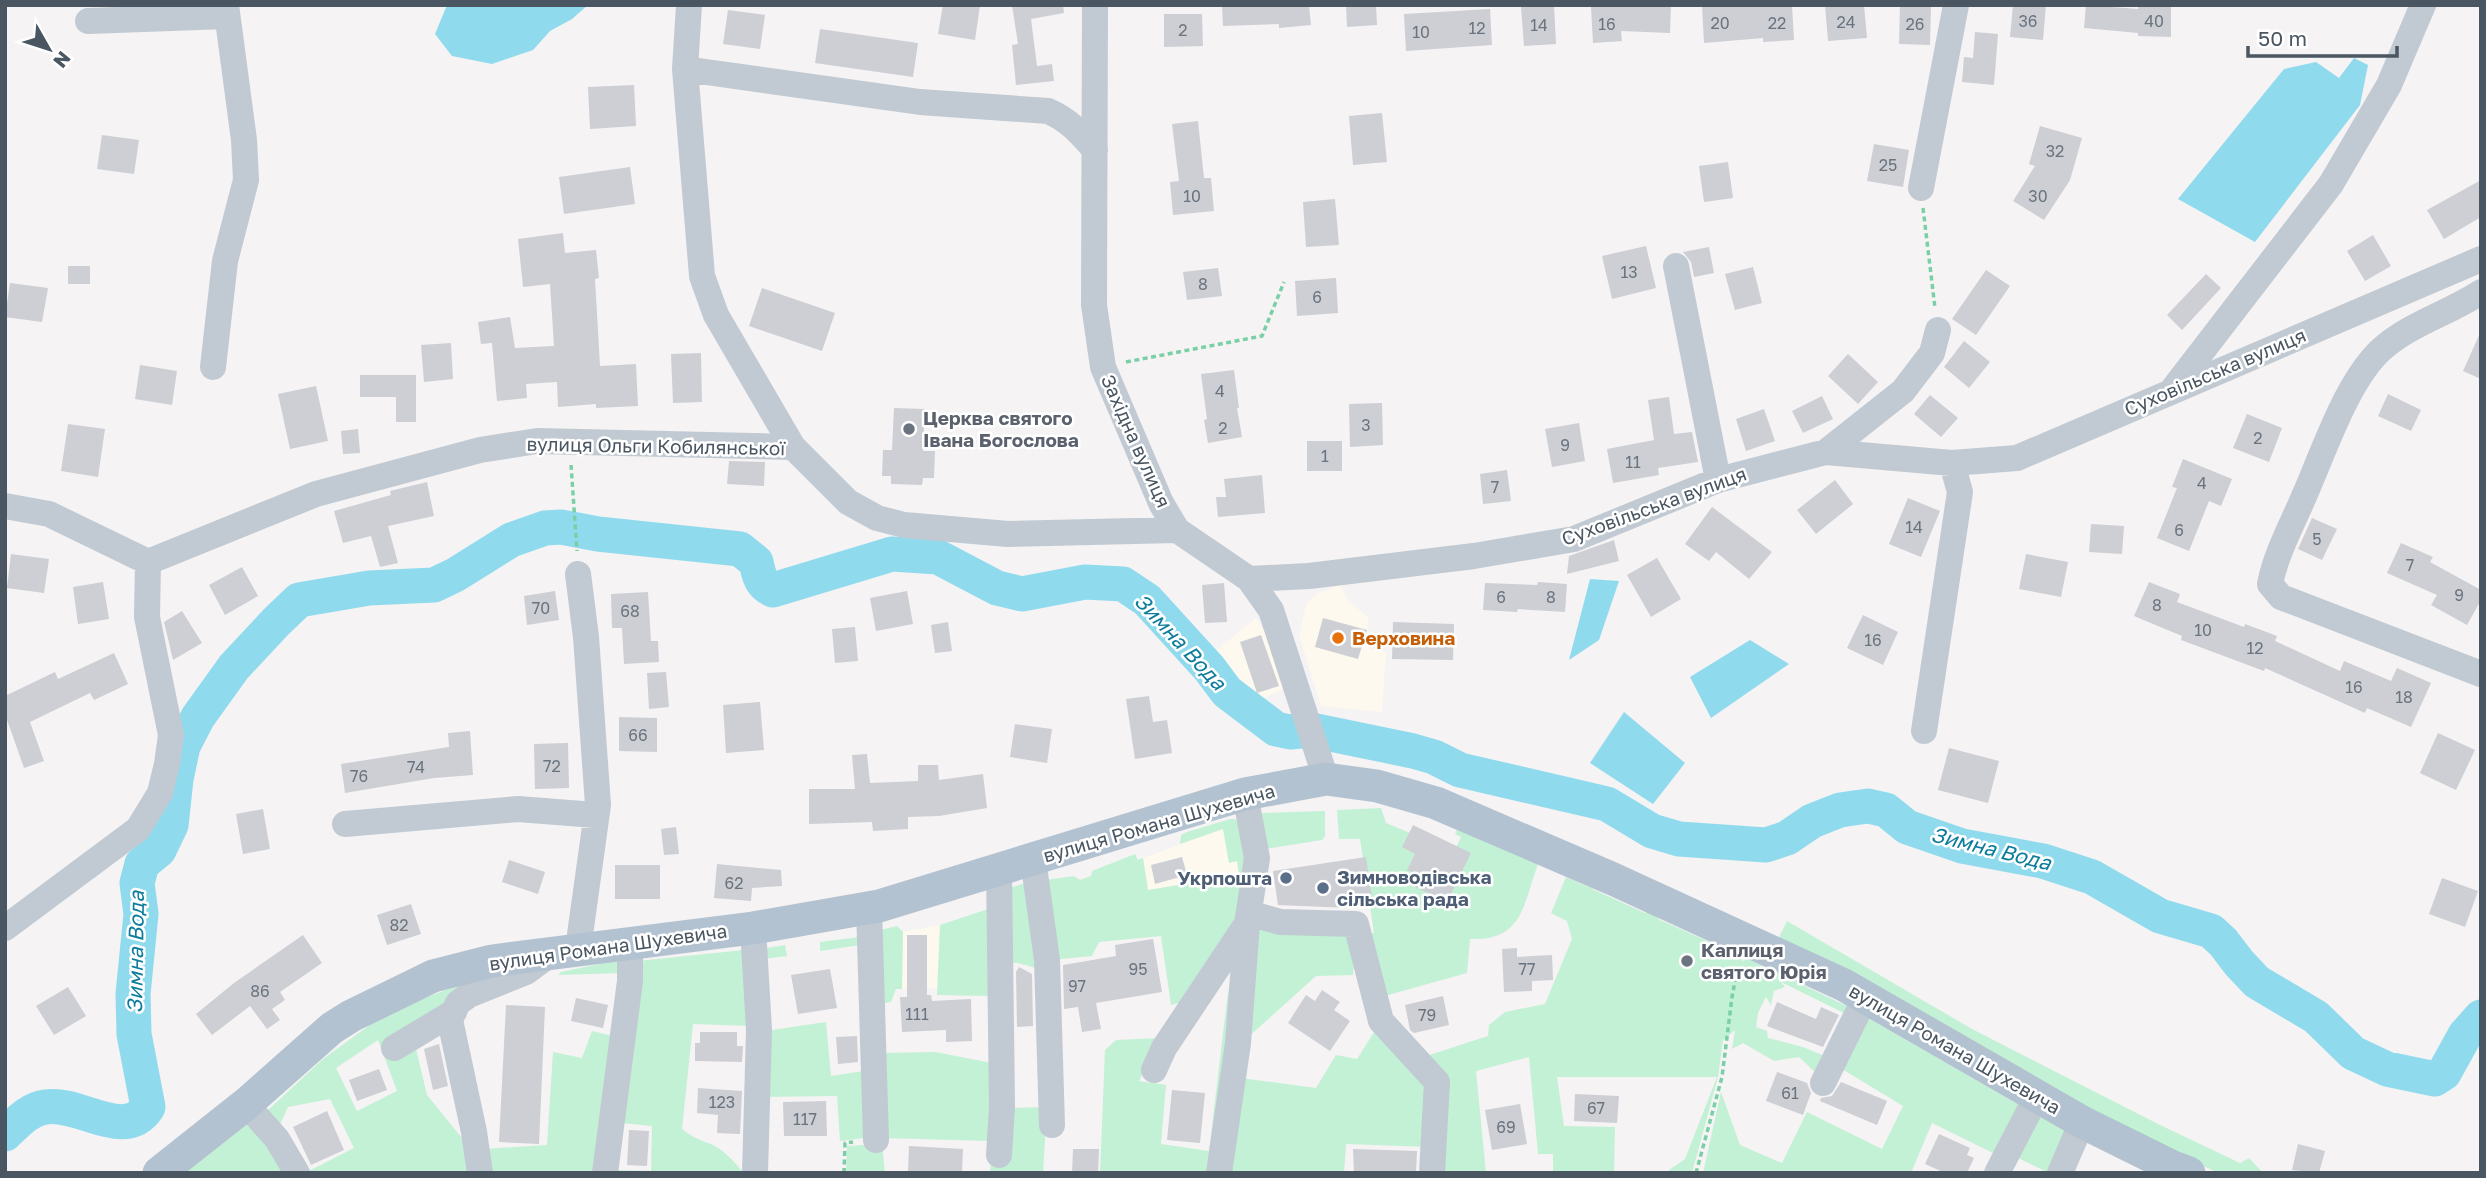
<svg xmlns="http://www.w3.org/2000/svg" width="2486" height="1178" font-family="'Golos Text',sans-serif">
	<style>
		.commercial { fill: #fdf9ef }
		.green { fill: #c3f1d5; fill-rule: evenodd }
		.water { fill: #90daee }
		.lines { fill: none; stroke-linecap: round; stroke-linejoin: round }
		.river { stroke: #90daee; stroke-width: 35 }
		.building { fill: #cdcfd5 }
		.path { stroke: #7ad0a6; stroke-width: 3.5; stroke-dasharray: 5 3.5; stroke-linecap: butt }
		.minor { stroke: #c1cad2; stroke-width: 26 }
		.major { stroke: #b3c2d1; stroke-width: 33 }
		.worship-dot { fill: #6b7280; stroke: #fff; stroke-width: 2.5 }
		.food-dot { fill: #e8710a; stroke: #fff; stroke-width: 2.5 }
		.service-dot { fill: #5c6f8a; stroke: #fff; stroke-width: 2.5 }
		.labels { text-anchor: middle; stroke-width: 5; stroke-linejoin: round; paint-order: stroke }
		.number-label { font-size: 16px; fill: #6b747e }
		.street-label { font-size: 19px; fill: #4a5661; stroke: #fff }
		.worship-label { font-size: 19px; font-weight: bold; fill: #5b616d; stroke: #fff; text-anchor: start }
		.food-label { font-size: 19px; font-weight: bold; fill: #c56008; stroke: #fff; text-anchor: start }
		.service-label { font-size: 19px; font-weight: bold; fill: #4e5e75; stroke: #fff; text-anchor: start }
		.water-label { font-size: 21px; font-style: italic; fill: #0c7c9b; stroke: #fff }
	</style>
	<rect width="100%" height="100%" fill="#f5f3f3"/>
	<path class="commercial" d="M1341 585 1347 600 1368 617 1367 648 1386 652 1382 712 1321 706 1299 635 1306 605 1316 594Z
		M1256 618 1270 639 1288 687 1250 704 1212 654Z
		M1223 829 1229 862 1237 861 1239 875 1148 890 1143 858Z
		M940 925 937 988 902 989 903 932Z"/>
	<path class="green" d="M1381 808 1386 823 1415 835 1443 875 1461 837 1455 834 1458 828 1538 864C1523 905 1523 941 1470 939L1467 973 1381 997 1366 933H1374L1360 839H1339L1337 810Z
		M1325 811V836L1322 840 1265 849 1262 813Z
		M1230 819H1235L1239 823 1246 862 1233 935 1187 1001 1171 1005 1161 936 1099 942 1092 956 1051 960 1046 880 1074 876 1080 880 1091 876 1092 871 1135 854 1138 860 1143 858 1148 890 1239 875 1237 861 1229 863 1223 829 1180 844 1181 835 1187 832Z
		M1566 877 1588 887 1590 886 1592 889 1645 913 1649 910 1660 920 1714 944 1725 940 1743 962 1744 957 1853 1009 1852 1017 1781 982 1785 987 1774 991 1771 1005 1766 997 1758 1013 1756 1027 1767 1031 1768 1038 1803 1047 1827 1057 1820 1077 1799 1057 1774 1061 1743 1043 1732 1049 1735 1030 1723 1040 1718 1077 1692 1173H1669V1170L1685 1159 1717 1077H1557L1564 1126 1615 1127 1614 1173H1553V1154H1538L1529 1057 1476 1071 1486 1173H1439L1423 1057 1488 1036 1489 1025 1505 1012 1545 1004 1572 939 1567 921 1551 913Z
		M1022 884H1029L1043 970 1018 963H1005L1007 889Z
		M994 907 993 996 937 995 940 925Z
		M1787 921 1972 1029 2160 1125 2240 1163 2249 1158 2263 1173H2219L2179 1155 2128 1129 1779 937Z
		M1257 924 1339 932 1356 941 1353 975 1316 976 1245 1040Z
		M897 926 903 932 902 989H896L891 1002 878 1004 876 931Z
		M859 937 860 945 820 951V942Z
		M785 945 787 956 762 959 761 949Z
		M744 950 751 1026 693 1024 682 1129C695 1139 699 1139 713 1145 725 1151 735 1163 744 1173H613L614 1170 651 1171 652 1126 621 1123 638 961Z
		M614 961 621 962 624 973 558 975 561 972Z
		M1235 977 1212 1173H1100L1105 1050 1116 1040 1160 1038 1139 1081 1166 1085 1161 1144 1209 1151 1227 1000 1230 982Z
		M482 980 416 1049 427 1095 466 1143 472 1173H305L354 1148 330 1099 288 1107 277 1131 266 1112 323 1059 389 1011 446 990ZM378 1040 397 1091 357 1111 336 1068Z
		M1865 1016 2019 1105 1997 1155 1932 1123 1911 1173H1703L1721 1092 1740 1145 1782 1163 1807 1112 1882 1149 1903 1106 1842 1069Z
		M826 1022 831 1076 870 1070 872 1137 840 1141 837 1096 763 1097 765 1031Z
		M1376 1029 1432 1083 1429 1147 1346 1144 1344 1173H1228L1241 1078 1316 1088 1336 1055 1357 1059Z
		M592 1031 617 1037 598 1173H488L483 1149 547 1145 553 1052 582 1058Z
		M935 1052 992 1063V1141L881 1138 880 1053Z
		M1047 1107 1043 1173H990L991 1159 1008 1108Z
		M2039 1115 2064 1130 2066 1134 2049 1173 2010 1154Z
		M251 1121 289 1173H185Z
		M882 1144 885 1173H846L847 1146Z"/>
	<path class="water" d="M447 5H588L572 19 550 31 533 50 492 64 452 56 435 34Z
		M2354 58 2368 65 2360 105 2255 242 2178 199 2284 69 2316 62 2339 78Z
		M1590 579 1619 581 1599 640 1569 660Z
		M1750 640 1789 664 1711 718 1690 677Z
		M1624 712 1685 763 1653 804 1590 763Z"/>
	<g class="lines">
		<path class="river" d="M5 1134C17 1123 29 1109 46 1107 79 1101 125 1143 148 1107L134 1034 133 994 141 914 137 883 142 864 159 850 171 825 176 779 183 746 198 717 234 667 276 622 299 600 369 588 434 585 455 575 511 540 545 528 561 527 598 534 740 549 756 562C759 575 760 584 773 590L892 554 938 557 997 588 1022 594 1085 582 1123 584 1147 600 1209 668 1227 692 1276 729 1290 732 1311 730 1413 751 1434 757 1460 770 1607 804 1652 831 1679 839 1766 845 1787 838 1812 821 1840 810 1868 806 1886 810 1907 827 1962 846 2043 861 2092 877 2160 916 2211 931 2223 942 2239 963 2257 982 2316 1017 2353 1053 2387 1069 2435 1079 2444 1073 2465 1035 2481 1017"/>
	</g>
	<path class="building" d="M943 5H980L975 40 938 34Z
		M1012 5H1063L1064 13 1031 19 1037 66 1052 64 1054 81 1016 85 1012 45 1018 44Z
		M1222 5H1309L1311 25 1279 28V24L1223 26Z
		M1346 5H1376L1377 25 1347 27Z
		M1554 5 1556 44 1524 46 1521 7Z
		M1671 5 1670 33 1621 31 1622 41 1593 43 1591 7Z
		M1702 5H1792L1794 40 1763 42V38L1704 43Z
		M1825 5H1864L1867 38 1828 41Z
		M1900 5H1931L1930 45 1899 44Z
		M2013 5H2046L2043 40 2010 37Z
		M2086 5 2138 9V5H2171V37L2138 36V33L2084 28Z
		M1490 9 1492 45 1406 51 1404 14Z
		M728 10 765 15 760 49 723 44Z
		M1164 14H1202L1203 46 1164 47Z
		M820 29 918 43 913 77 815 63Z
		M1975 32 1998 34 1994 85 1962 82 1964 57 1973 58Z
		M634 85 636 126 590 129 588 87Z
		M1382 113 1387 162 1353 165 1349 116Z
		M1198 121 1204 178H1211L1214 211 1173 215 1170 182 1179 181 1172 124Z
		M2040 126 2082 138 2070 180 2044 220 2013 201 2035 166 2029 164Z
		M102 135 139 140 134 174 97 169Z
		M1874 144 1909 150 1903 187 1867 181Z
		M1728 162 1733 198 1704 202 1699 166Z
		M630 167 635 204 564 214 559 177Z
		M2481 180V217L2444 239 2427 210Z
		M1335 199 1339 245 1306 247 1303 202Z
		M563 233 565 253 596 250 599 278 595 279 600 366 636 364 638 406 596 408V404L558 407 557 382 526 384 527 398 497 401 492 343 481 344 478 322 510 317 515 348 554 346 550 284 523 287 518 239Z
		M2373 235 2391 266 2365 281 2347 251Z
		M1646 246 1656 288 1612 299 1602 256Z
		M1709 247 1714 273 1694 277 1691 262 1683 252Z
		M68 266H90V284H68Z
		M1753 267 1762 303 1735 310 1725 274Z
		M1218 268 1222 296 1187 300 1183 272Z
		M1986 270 2010 286 1976 335 1952 319Z
		M2206 274 2221 288 2182 330 2167 315Z
		M1336 278 1338 313 1297 316 1295 281Z
		M10 283 48 288 42 322 5 317Z
		M762 288 835 313 822 351 749 326Z
		M2481 331V379L2463 371Z
		M1964 341 1990 362 1969 388 1944 367Z
		M451 343 453 379 424 382 421 345Z
		M701 353 702 402 673 403 671 354Z
		M1848 354 1878 382 1858 404 1828 376Z
		M140 365 177 371 172 405 135 399Z
		M1234 370 1239 408H1237L1242 437 1208 443 1204 420 1207 419 1201 374Z
		M360 375H416V422H396V397H360Z
		M316 386 328 441 290 449 278 394Z
		M2388 394 2421 410 2411 431 2378 416Z
		M1930 395 1958 418 1941 437 1914 414Z
		M1822 396 1833 419 1803 433 1792 411Z
		M1669 397 1674 434 1692 432 1698 462 1658 468 1659 475 1613 483 1607 449 1654 440 1648 400Z
		M1382 403 1383 445 1350 447 1349 404Z
		M894 408 925 409 923 451H935L934 478H923L922 485 891 484V476H882L883 450H892Z
		M1764 409 1775 441 1746 451 1736 419Z
		M2247 414 2282 428 2269 462 2233 448Z
		M1579 423 1585 461 1552 467 1545 429Z
		M68 424 105 429 98 477 61 471Z
		M358 429 360 453 343 454 341 431Z
		M1307 441H1342V471H1307Z
		M2183 459 2232 479 2221 506 2209 501 2189 551 2157 538 2177 488 2172 487Z
		M729 461 765 462 764 486 727 484Z
		M1507 470 1511 501 1483 504 1480 474Z
		M1262 475 1265 513 1218 517 1216 497H1226L1224 479Z
		M1835 480 1853 504 1816 534 1797 510Z
		M427 482 434 516 388 526 398 563 380 567 371 536 343 543 334 511 391 495 390 491Z
		M1908 498 1940 511 1921 557 1889 544Z
		M1712 507 1772 552 1749 579 1716 552 1709 561 1685 544Z
		M2312 518 2337 529 2322 560 2298 549Z
		M2091 524 2124 526 2122 554 2089 552Z
		M1614 540 1619 561 1567 574 1569 556Z
		M2401 543 2433 557 2430 562 2481 590V600L2467 625 2431 605 2437 595 2387 573Z
		M11 554 49 559 44 593 7 588Z
		M2026 554 2068 562 2061 597 2019 589Z
		M1657 558 1681 599 1651 617 1627 575Z
		M242 567 258 596 225 615 209 585Z
		M103 582 109 619 78 624 73 587Z
		M1538 582 1567 584 1565 612 1518 609 1517 612 1483 610 1485 583 1537 585Z
		M2149 582 2180 594 2177 602 2244 627 2245 624 2277 636 2275 641 2340 671 2344 661 2391 681 2397 668 2431 683 2411 727 2367 708 2365 713 2265 668 2264 671 2181 640 2182 636 2134 616Z
		M1224 583 1227 622 1205 623 1202 585Z
		M555 591 559 620 527 625 524 596Z
		M907 591 913 624 876 631 870 598Z
		M648 592 651 641H658L659 662 624 664 622 628H612L611 594Z
		M182 611 202 643 173 660 164 622Z
		M1863 615 1898 632 1883 665 1847 648Z
		M1323 618 1367 630 1358 659 1315 647Z
		M948 622 952 651 935 653 931 625Z
		M1393 622 1454 624 1453 660 1392 659Z
		M855 627 858 661 835 663 832 629Z
		M1261 635 1279 686 1257 693 1240 642Z
		M114 653 128 684 94 700 90 693 30 722 44 761 24 768 5 714V696L55 672 58 679Z
		M666 672 669 707 649 709 647 673Z
		M1149 696 1153 722 1167 720 1172 753 1135 759 1126 699Z
		M760 702 764 750 726 753 723 705Z
		M619 717 657 718V752L619 751Z
		M1015 724 1052 729 1047 763 1010 757Z
		M470 731 473 775 434 778 345 793 341 764 449 747 448 733Z
		M2438 733 2475 750 2456 790 2420 773Z
		M568 743 569 788 535 789 534 744Z
		M1949 748 1999 761 1988 803 1938 790Z
		M867 754 870 783 918 781V765H938L939 780 983 774 987 808 939 816 908 817V829L873 831 872 822 809 824V789H855L852 755Z
		M263 809 270 849 243 854 236 814Z
		M1413 825 1471 853 1447 902 1409 884 1414 873 1407 870 1415 854 1402 847Z
		M676 827 679 854 664 855 661 829Z
		M1182 857 1187 875 1155 884 1151 865Z
		M1366 857 1373 905 1350 908 1278 905 1273 871Z
		M509 860 545 872 538 894 502 882Z
		M717 864 781 870 782 886 752 888 751 901 714 898Z
		M615 865H660V899H615Z
		M2442 878 2478 891 2465 927 2429 914Z
		M411 904 421 934 387 945 377 915Z
		M303 935 322 963 280 992 285 1000 272 1009 280 1020 267 1029 250 1006 212 1035 196 1014 234 983Z
		M907 935H927V995H931L932 1001 971 999 972 1041 946 1042V1030L902 1032 900 997H907Z
		M1153 939 1162 992 1096 1003 1101 1029 1082 1032 1078 1007 1064 1009 1063 965 1116 956 1115 945Z
		M1517 948V957L1552 955 1553 980 1532 981V991L1504 992 1502 949Z
		M1019 967 1032 974 1033 1026 1017 1027 1016 972Z
		M830 969 837 1008 798 1014 791 975Z
		M68 987 86 1016 54 1035 36 1006Z
		M1322 990 1340 1002 1334 1010 1350 1021 1330 1051 1288 1023 1306 995 1315 1001Z
		M1443 996 1449 1025 1414 1033 1410 1030 1405 1005Z
		M576 998 608 1005 603 1028 571 1021Z
		M1777 1002 1816 1019 1821 1007 1839 1015 1823 1047 1767 1026Z
		M506 1005 545 1007 539 1144 499 1142Z
		M700 1032H737V1046H743L742 1062 695 1061V1043H700Z
		M857 1036 858 1062 838 1064 836 1037Z
		M439 1044 448 1086 433 1090 424 1049Z
		M379 1069 387 1090 357 1101 349 1080Z
		M1777 1072 1807 1083 1811 1093 1803 1115 1766 1101Z
		M1841 1082 1887 1101 1877 1125 1820 1101 1821 1098 1832 1096Z
		M698 1088 742 1091 740 1134 717 1133 718 1115 697 1113Z
		M1172 1090 1205 1093 1200 1143 1167 1140Z
		M1575 1094 1619 1096 1617 1123 1574 1121Z
		M826 1101 827 1136H784L783 1102Z
		M1520 1104 1527 1144 1492 1150 1485 1110Z
		M327 1111 344 1150 311 1165 293 1127Z
		M629 1130 649 1131 647 1166 627 1165Z
		M1939 1134 1970 1148 1967 1155 1974 1158 1967 1173H1945L1925 1164Z
		M2298 1144 2325 1151 2319 1173 2292 1170Z
		M909 1146 963 1149 962 1173H908Z
		M1073 1149H1099L1098 1173H1072Z
		M1353 1149 1417 1151 1416 1173H1354Z"/>
	<g class="lines">
		<path class="path" d="M1923 208 1935 308
			M1126 362 1262 336 1284 282
			M571 465 577 551
			M844 1173 845 1143 853 1142
			M1696 1173 1722 1077 1732 997 1738 966"/>
		<path class="minor" d="M689 5 685 69 702 276 716 315 793 447 848 502 877 518 904 525 1008 534 1177 530
			M1095 5 1094 305 1103 367 1161 503 1177 530 1249 579 1271 610 1326 779
			M88 21 227 16
			M685 69 920 102 1048 111C1069 120 1080 133 1095 150
			M1921 188 1956 5
			M1676 266 1718 480
			M2481 292C2449 313 2412 323 2383 348 2348 378 2324 451 2305 494 2293 523 2276 553 2270 584L2281 597 2481 674
			M213 367 225 261 246 180 244 140 226 5
			M2173 389 2331 184 2389 85 2423 5
			M1826 452 1903 391 1932 353 1938 330
			M5 506 49 514 148 562
			M1249 579 1309 576 1474 556 1574 539 1718 480 1826 452 1952 463 2017 458 2481 259
			M1924 731 1960 492 1952 463
			M345 824 518 809 595 815
			M1033 859 1047 960 1052 1125
			M869 908 876 1140
			M1249 913 1280 922 1356 924 1381 1021 1437 1082 1432 1173
			M5 928 138 829 160 793 167 764 171 735 147 617 148 562 316 494 480 450 537 441 793 447
			M753 928 759 1030 755 1173
			M578 949 598 805 586 637 578 574
			M394 1048 454 1012
			M1154 1070 1164 1048 1246 925
			M1823 1083 1865 998
			M246 1104 277 1139 297 1173
			M999 1155 1002 1107 999 869
			M480 1173 474 1132 450 1020 458 1003 469 995 526 972 549 955
			M605 1173 630 981V943
			M1219 1173 1238 1043 1247 924 1257 858 1245 794
			M1997 1173 2037 1096
			M2060 1173 2082 1122"/>
		<path class="major" d="M159 1173 246 1104 332 1028 351 1016 433 976 492 961 753 928 879 906 1245 794 1326 779 1377 786 1436 803 1613 879 1844 985 2082 1122 2173 1167 2189 1173"/>
	</g>
	<g class="worship-dot">
		<circle cx="909" cy="429" r="7"/>
		<circle cx="1687" cy="961" r="7"/>
	</g>
	<circle class="food-dot" cx="1338" cy="638" r="7"/>
	<g class="service-dot">
		<circle cx="1286" cy="878" r="7"/>
		<circle cx="1323" cy="888" r="7"/>
	</g>
	<g class="labels">
		<g class="number-label">
			<text x="2028" y="27">36</text>
			<text x="2154" y="27">40</text>
			<text x="1846" y="28">24</text>
			<text x="1720" y="29">20</text>
			<text x="1777" y="29">22</text>
			<text x="1607" y="30">16</text>
			<text x="1915" y="30">26</text>
			<text x="1539" y="31">14</text>
			<text x="1477" y="34">12</text>
			<text x="1183" y="36">2</text>
			<text x="1421" y="38">10</text>
			<text x="2055" y="157">32</text>
			<text x="1888" y="171">25</text>
			<text x="1192" y="202">10</text>
			<text x="2038" y="202">30</text>
			<text x="1629" y="278">13</text>
			<text x="1203" y="290">8</text>
			<text x="1317" y="303">6</text>
			<text x="1220" y="397">4</text>
			<text x="1366" y="431">3</text>
			<text x="1223" y="434">2</text>
			<text x="2258" y="444">2</text>
			<text x="1565" y="451">9</text>
			<text x="1325" y="462">1</text>
			<text x="1633" y="468">11</text>
			<text x="2202" y="489">4</text>
			<text x="1495" y="493">7</text>
			<text x="1914" y="533">14</text>
			<text x="2179" y="536">6</text>
			<text x="2317" y="545">5</text>
			<text x="2410" y="571">7</text>
			<text x="2459" y="601">9</text>
			<text x="1501" y="603">6</text>
			<text x="1551" y="603">8</text>
			<text x="2157" y="611">8</text>
			<text x="541" y="614">70</text>
			<text x="630" y="617">68</text>
			<text x="2203" y="636">10</text>
			<text x="1873" y="646">16</text>
			<text x="2255" y="654">12</text>
			<text x="2354" y="693">16</text>
			<text x="2404" y="703">18</text>
			<text x="638" y="741">66</text>
			<text x="552" y="772">72</text>
			<text x="416" y="773">74</text>
			<text x="359" y="782">76</text>
			<text x="734" y="889">62</text>
			<text x="399" y="931">82</text>
			<text x="1138" y="975">95</text>
			<text x="1527" y="975">77</text>
			<text x="1077" y="992">97</text>
			<text x="260" y="997">86</text>
			<text x="917" y="1020">111</text>
			<text x="1427" y="1021">79</text>
			<text x="1790" y="1099">61</text>
			<text x="722" y="1108">123</text>
			<text x="1596" y="1114">67</text>
			<text x="805" y="1125">117</text>
			<text x="1506" y="1133">69</text>
		</g>
		<g class="street-label">
			<text transform="translate(2215 372) rotate(-23)" y="7">Суховільська вулиця</text>
			<text transform="translate(1136 441) rotate(66)" y="7">Західна вулиця</text>
			<text transform="translate(656 446) rotate(1)" y="7">вулиця Ольги Кобилянської</text>
			<text transform="translate(1654 506) rotate(-20)" y="7">Суховільська вулиця</text>
			<text transform="translate(1159 823) rotate(-16)" y="7">вулиця Романа Шухевича</text>
			<text transform="translate(608 947) rotate(-8)" y="7">вулиця Романа Шухевича</text>
			<text transform="translate(1955 1049) rotate(30)" y="7">вулиця Романа Шухевича</text>
		</g>
		<g class="worship-label">
			<text x="923" y="425">Церква святого<tspan x="923" dy="22">Івана Богослова</tspan></text>
			<text x="1701" y="957">Каплиця<tspan x="1701" dy="22">святого Юрія</tspan></text>
		</g>
		<g class="food-label">
			<text x="1352" y="645">Верховина</text>
		</g>
		<g class="service-label">
			<text x="1337" y="884">Зимноводівська<tspan x="1337" dy="22">сільська рада</tspan></text>
			<text x="1272" y="885" text-anchor="end">Укрпошта</text>
		</g>
		<g class="water-label">
			<text transform="translate(1180 642) rotate(47)" y="7">Зимна Вода</text>
			<text transform="translate(1991 849) rotate(14)" y="7">Зимна Вода</text>
			<text transform="translate(136 952) rotate(-89)" y="7">Зимна Вода</text>
		</g>
	</g>
	<rect width="2486" height="1178" fill="none" stroke="#4a5661" stroke-width="14"/>
	<g transform="translate(49 49) rotate(129)" stroke="#ffffff" stroke-width="5" paint-order="stroke">
	<path d="M0-5L12 26L0 18L-12 26Z" fill="#4a5661"/>
	<text y="-10" font-size="19" font-weight="bold" text-anchor="middle" fill="#4a5661">N</text>
	</g>
	<path d="M2248 46v10h149v-10" fill="none" stroke="#4a5661" stroke-width="3.5"/>
	<text x="2258" y="46" font-size="21" fill="#4a5661" stroke="#ffffff" stroke-width="5" paint-order="stroke">50 m</text>
</svg>
